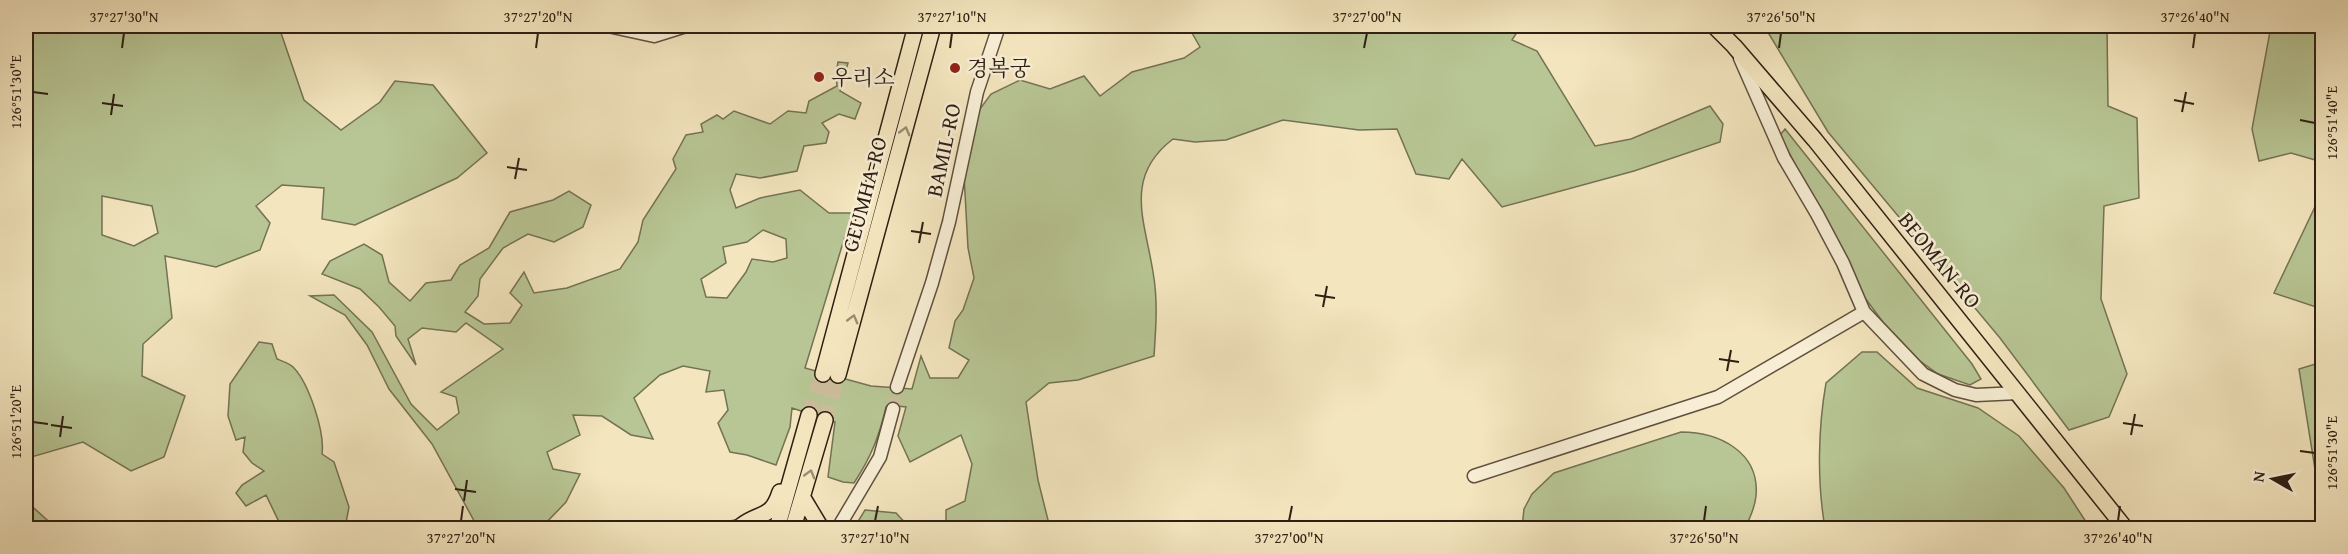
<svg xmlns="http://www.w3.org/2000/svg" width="2348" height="554" font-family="'Gentium Book Plus','Noto Serif KR',serif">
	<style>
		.green { fill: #b8c594; stroke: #747254; stroke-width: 1.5; fill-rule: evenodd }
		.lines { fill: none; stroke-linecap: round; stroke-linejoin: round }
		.minor-tunnel { stroke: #ccbd9c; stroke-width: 12; stroke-dasharray: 12 6; stroke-linecap: butt }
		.major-tunnel { stroke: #ccbd9c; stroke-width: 15; stroke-dasharray: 15 8; stroke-linecap: butt }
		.minor-casing { stroke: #60503e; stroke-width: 15 }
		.major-casing { stroke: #2f1f13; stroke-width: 18 }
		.minor { stroke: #f7eed5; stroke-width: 12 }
		.major { stroke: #f3e5be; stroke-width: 15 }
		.oneway { stroke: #9b8c71 }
		.ticks { fill: none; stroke: #2f1f13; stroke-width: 2 }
		.poi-dot { fill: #8f2418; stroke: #f7eed5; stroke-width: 2 }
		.labels { text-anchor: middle; stroke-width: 5; stroke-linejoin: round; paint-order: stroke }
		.poi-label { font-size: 22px; fill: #2f1f13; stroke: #f7eed5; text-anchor: start }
		.street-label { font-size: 22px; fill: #2f1f13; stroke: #f7eed5 }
		.neatline { fill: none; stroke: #2f1f13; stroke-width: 2 }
		.ticks-label { font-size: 15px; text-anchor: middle; fill: #2f1f13 }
	</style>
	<rect width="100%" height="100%" fill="#f3e5be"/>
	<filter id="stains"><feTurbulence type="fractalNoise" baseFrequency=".00333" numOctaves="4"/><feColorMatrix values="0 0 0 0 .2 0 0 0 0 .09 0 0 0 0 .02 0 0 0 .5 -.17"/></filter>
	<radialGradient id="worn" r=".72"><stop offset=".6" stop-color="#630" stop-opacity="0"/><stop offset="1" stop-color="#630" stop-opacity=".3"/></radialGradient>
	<path class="green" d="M26 26H271L281 33 304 100 341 130 380 102 395 81 433 85 487 153 457 178 355 225 322 219 324 188 282 185 256 206 270 223 260 250 216 267 165 256 172 318 143 344 142 376 185 396 164 457 131 471 83 442 31 457 26 471ZM102 196 152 206 158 233 134 246 102 235Z
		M1188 26H1521L1512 40 1537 51 1595 146 1631 139 1710 106 1723 124 1720 142 1634 171 1502 207 1462 159 1449 179 1416 174 1397 129 1359 130 1283 120 1226 140 1195 142 1173 139C1123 177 1145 221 1153 272 1158 300 1156 327 1154 356L1078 380 1049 383 1026 402 1038 480 1050 528H946V510L965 501 972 464 961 435 910 462 898 436 906 407 888 405 886 407C879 437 871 457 854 483L843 482 828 477 835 422 792 408 790 427 776 465 747 455 730 452 718 423 728 410 724 390 706 392 710 371 683 366 660 375 634 398 653 439 631 435 602 416 573 415 580 435 547 452 553 469 580 474 566 502 544 525 548 528H478L432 444 389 389 367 345 345 315 310 296 334 295 372 332 411 404 437 430 459 413 456 397 441 392 503 349 466 323 456 332 422 328 408 339 416 365 396 336 395 326 379 307 360 289 322 274 330 261 364 244 382 255 389 282 410 301 426 283 451 280 460 265 489 248 510 212 553 200 569 191 591 205 583 227 554 242 528 234 503 248 480 279 478 296 465 312 484 324 510 323 522 305 510 293 524 272 534 293 567 288 620 269 638 242 643 220 676 169 673 159 686 135 703 132 701 124 717 115 723 119 734 111 770 124 788 111 806 113 809 101 837 86 836 74 838 62 848 63 840 91 861 103 855 119 839 114 822 123 829 132 826 143 804 146 797 171 760 178 736 174 730 190 736 208 760 198 800 190 829 213H852L805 368 871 386 912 389 921 356 930 378H958L969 360 949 348 955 321 963 310 974 278 968 248 964 175 977 113 991 94 1020 80 1050 89 1084 76 1100 96 1132 72 1184 58 1200 47ZM763 230 786 239 787 258 773 262 752 259 746 272 727 298 706 297 701 279 726 263 723 247 747 242Z
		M1769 26H2107L2108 106 2137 118 2139 198 2104 206 2101 299 2127 374 2109 417 2069 430 2000 338 1828 132 1766 29Z
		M2271 26H2322V162L2291 153 2259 161 2252 129Z
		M1785 129 1972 364 1981 379 1970 385 1938 374 1920 361 1883 322 1862 294 1780 135Z
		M2322 192V309L2274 293Z
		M259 342 272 344 277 359C282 361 291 364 294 368 309 384 325 432 322 454L334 462 349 507 345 528H282L266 495 246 506 236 493 242 485 264 471 252 463 243 452 245 437 236 440 228 416 230 384Z
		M1862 352H1877L1917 388 1978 408 2019 436 2064 488 2090 528H2020L2009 524 1999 528H1825C1817 482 1818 429 1826 383Z
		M2322 362V513L2299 369Z
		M1681 432C1719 432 1760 452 1756 496 1755 507 1750 518 1745 528H1522L1524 509 1532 494 1554 473Z
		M26 501 56 528H26Z
		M865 510 896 513 910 528H854Z"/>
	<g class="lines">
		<path class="minor-tunnel" d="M893 409 897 387"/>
		<path class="major-tunnel" d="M809 415 823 374
			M825 420 838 375"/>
		<g class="minor-casing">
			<path id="minor" d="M608 26 654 36 686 26
				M1740 58 1784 158 1817 214 1843 263 1864 312 1923 374 1955 390 1976 395 2018 393
				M897 387 932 283 949 222 977 92 999 26
				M1474 476 1718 397 1864 312
				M729 528 741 526 770 528
				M838 528 880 457 893 409"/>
		</g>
		<g class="major-casing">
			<path id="major" d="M1714 26 1734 46 1815 140 2125 528
				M823 374 916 26
				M838 375 933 26
				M803 498 821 528
				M744 528 741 526C760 511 771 520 780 492
				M777 528 809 415
				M793 528 825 420"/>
		</g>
		<use href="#minor" class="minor"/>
		<use href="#major" class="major"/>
	</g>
	<defs><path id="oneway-chevron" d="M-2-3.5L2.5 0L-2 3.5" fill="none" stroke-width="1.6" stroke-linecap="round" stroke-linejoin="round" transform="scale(1.5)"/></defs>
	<g class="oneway">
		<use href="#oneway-chevron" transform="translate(905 131) rotate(-75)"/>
		<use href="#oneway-chevron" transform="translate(853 319) rotate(-75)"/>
		<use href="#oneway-chevron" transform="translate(810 474) rotate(-74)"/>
	</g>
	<path class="ticks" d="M122 48 124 33M536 48 538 33M950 48 952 33M1364 48 1367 33M1779 48 1781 33M2193 48 2195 33M33 92 48 94M2174 100 2194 104M102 103 123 106M2182 112 2186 92M111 115 114 94M2300 120 2315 123M507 167 527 170M515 179 519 158M911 231 931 234M919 243 923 222M1315 295 1335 298M1323 307 1327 286M1719 359 1739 362M1727 371 1731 350M33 422 48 424M2123 423 2143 426M51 425 72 428M2131 435 2135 414M60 437 63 416M2300 451 2315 453M455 489 476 492M464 501 467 480M461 521 463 506M875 521 878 506M1289 521 1292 506M1704 521 1706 506M2118 521 2120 506"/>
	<g class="poi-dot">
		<circle cx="955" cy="68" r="6"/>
		<circle cx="819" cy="77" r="6"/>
	</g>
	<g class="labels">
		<g class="poi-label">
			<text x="967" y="76">경복궁</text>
			<text x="831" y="85">우리소</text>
		</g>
		<g class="street-label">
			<text transform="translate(943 150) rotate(-78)" y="8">BAMIL-RO</text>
			<text transform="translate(864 194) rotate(-75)" y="8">GEUMHA-RO</text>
			<text transform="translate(1940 260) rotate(51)" y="8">BEOMAN-RO</text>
		</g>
	</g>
	<rect width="2348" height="554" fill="none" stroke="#f3e5be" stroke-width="66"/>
	<g transform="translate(2273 479) rotate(279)" stroke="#f7eed5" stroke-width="4.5" paint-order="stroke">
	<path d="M0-4.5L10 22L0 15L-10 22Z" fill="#2f1f13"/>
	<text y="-9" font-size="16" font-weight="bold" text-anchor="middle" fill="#2f1f13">N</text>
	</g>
	<rect x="33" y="33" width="2282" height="488" class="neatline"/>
	<g class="ticks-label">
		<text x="124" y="22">37°27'30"N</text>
		<text x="538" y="22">37°27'20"N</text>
		<text x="952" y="22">37°27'10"N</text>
		<text x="1367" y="22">37°27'00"N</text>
		<text x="1781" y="22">37°26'50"N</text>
		<text x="2195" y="22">37°26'40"N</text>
		<text transform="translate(16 92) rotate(-90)" y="5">126°51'30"E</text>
		<text transform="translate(2332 123) rotate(-90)" y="5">126°51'40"E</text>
		<text transform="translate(16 422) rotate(-90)" y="5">126°51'20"E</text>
		<text transform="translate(2332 453) rotate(-90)" y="5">126°51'30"E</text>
		<text x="461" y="543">37°27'20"N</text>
		<text x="875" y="543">37°27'10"N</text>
		<text x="1289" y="543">37°27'00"N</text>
		<text x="1704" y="543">37°26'50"N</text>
		<text x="2118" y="543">37°26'40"N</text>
	</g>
	<rect width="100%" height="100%" filter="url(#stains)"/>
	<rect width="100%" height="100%" fill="url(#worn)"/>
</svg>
